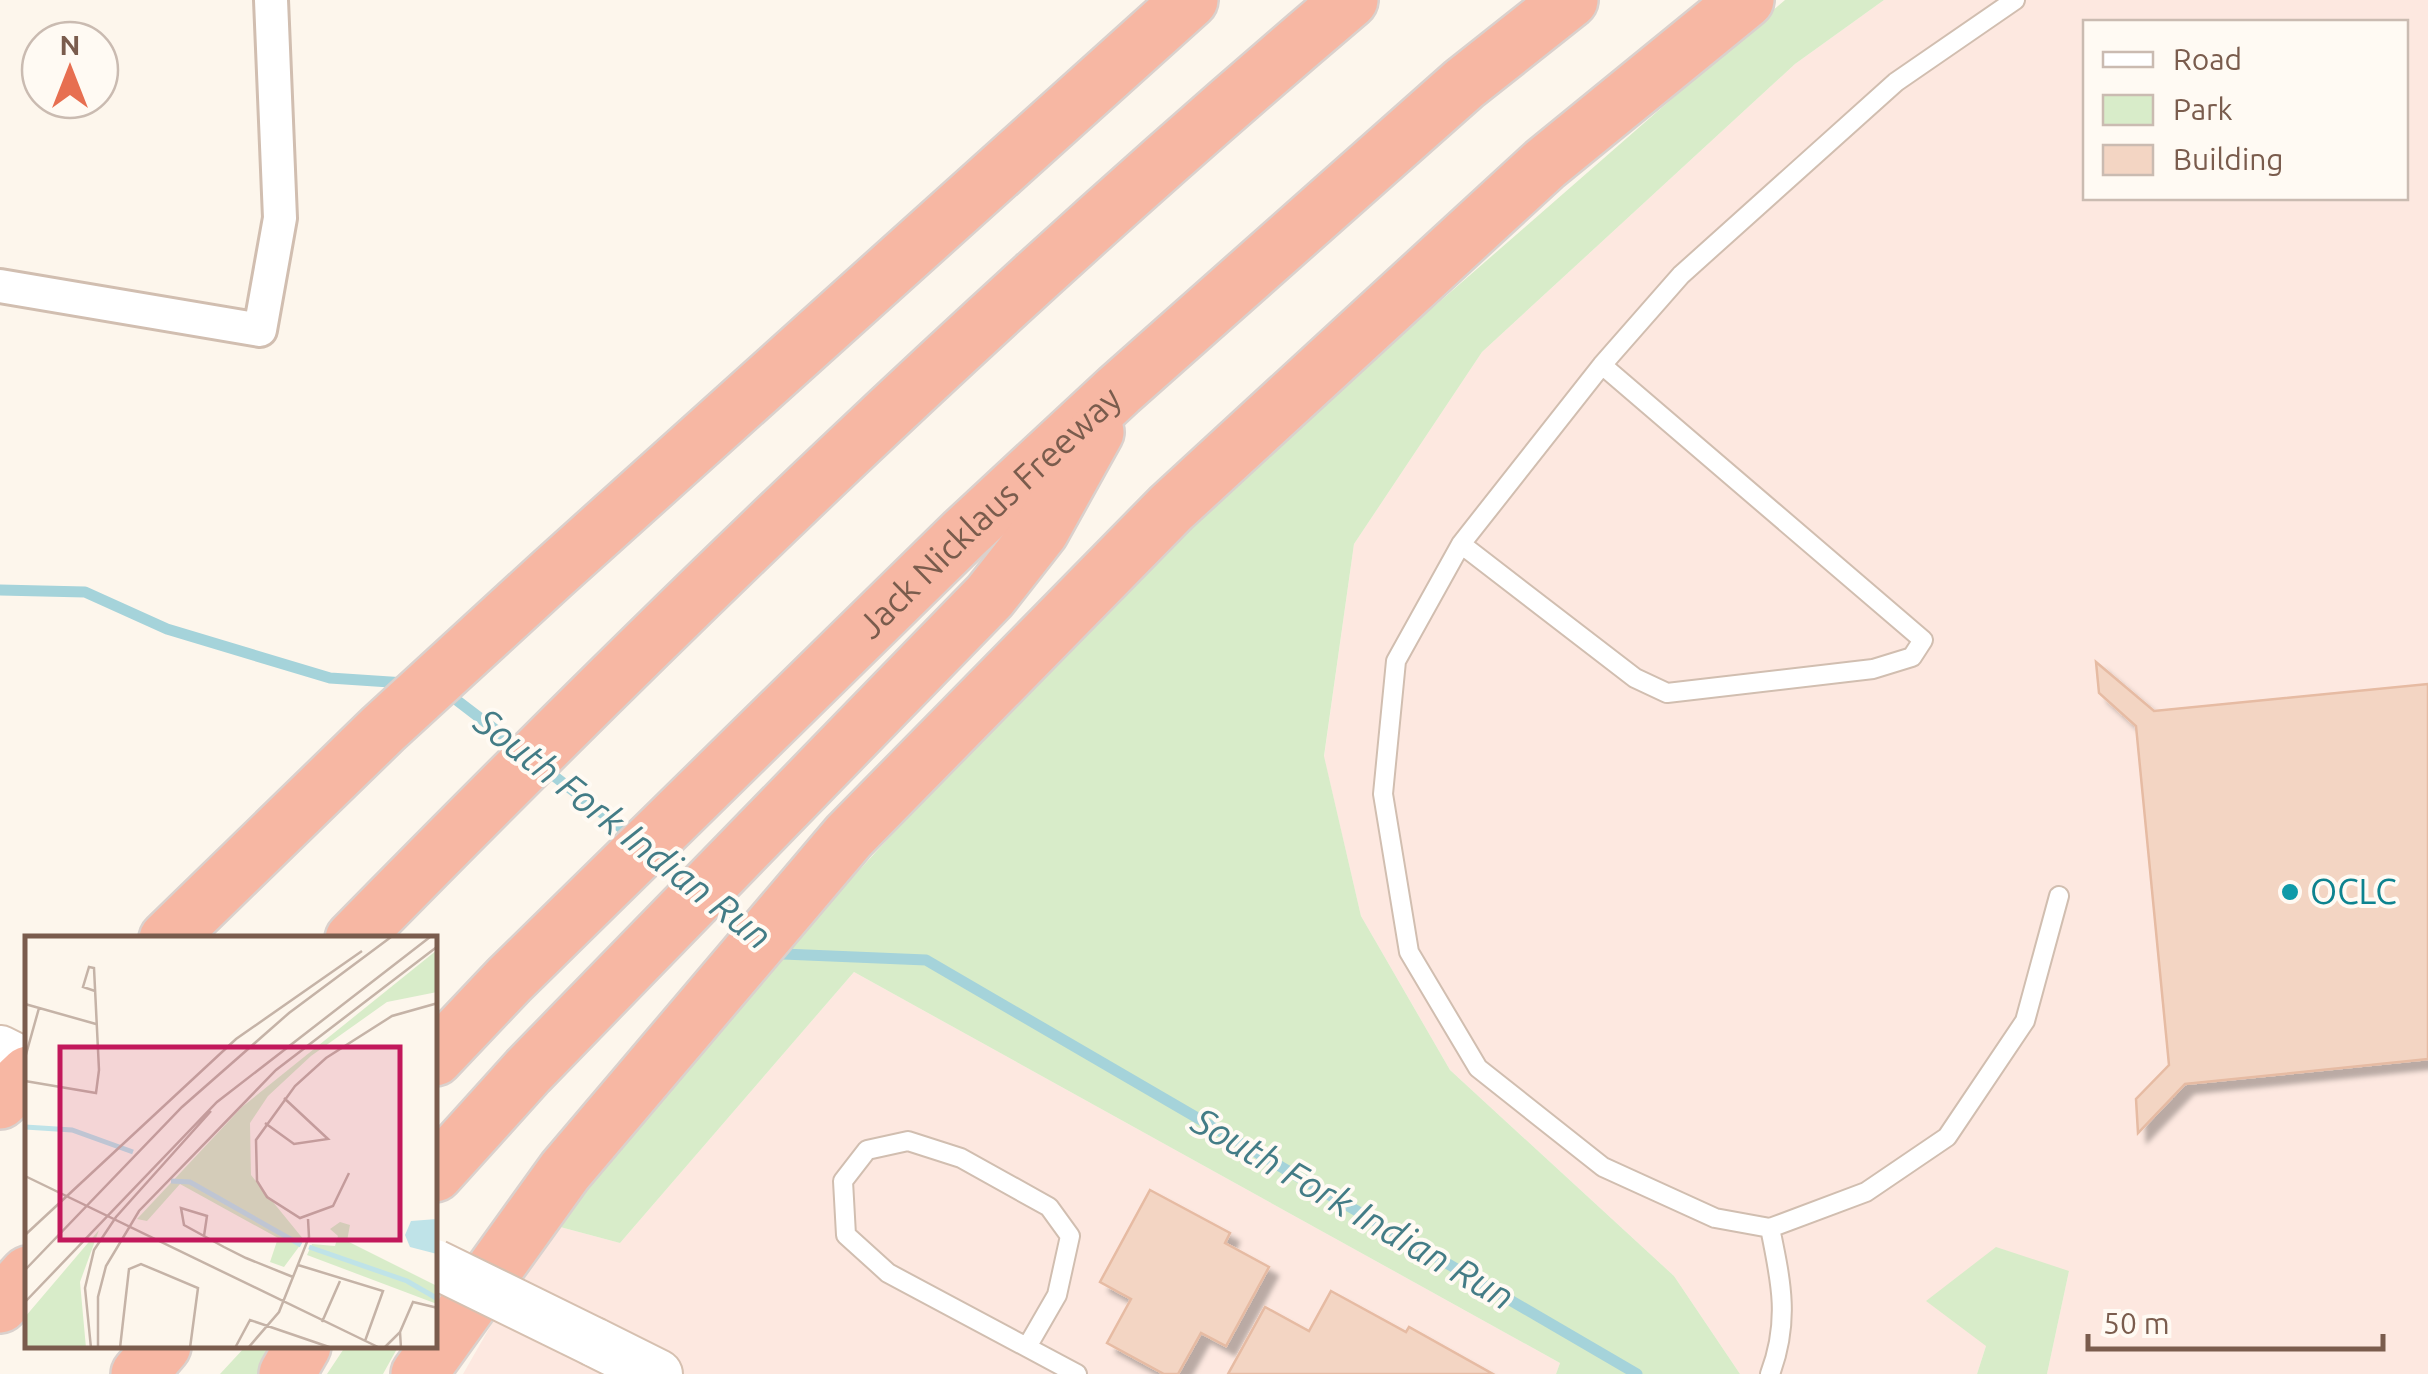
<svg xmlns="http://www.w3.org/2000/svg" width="2428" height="1374" font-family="Ubuntu,sans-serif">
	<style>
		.commercial { fill: #fde8e0; fill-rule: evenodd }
		.green { fill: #d8ecc9 }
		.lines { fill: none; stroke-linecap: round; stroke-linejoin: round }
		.stream { stroke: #a5d3da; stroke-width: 11 }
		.building { fill: #f3d5c3; stroke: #e6bba3; stroke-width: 2.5; filter: url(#shadow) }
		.service-casing { stroke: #d1beb0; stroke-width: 22 }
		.minor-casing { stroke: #d1beb0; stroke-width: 38 }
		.secondary-casing { stroke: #d6c0b0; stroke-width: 52 }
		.motorway-casing { stroke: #dad1cd; stroke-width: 60 }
		.service { stroke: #fff; stroke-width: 18 }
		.minor { stroke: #fff; stroke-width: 32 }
		.secondary { stroke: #fff; stroke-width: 48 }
		.motorway { stroke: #f7b7a3; stroke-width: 55 }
		.secondary-bridge-casing { stroke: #d6c0b0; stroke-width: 52; stroke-linecap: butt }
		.secondary-bridge { stroke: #fff; stroke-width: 48 }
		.culture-dot { fill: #0f9aa8; stroke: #fffaf3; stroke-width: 4 }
		.labels { text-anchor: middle; stroke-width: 8; stroke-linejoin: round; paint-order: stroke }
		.street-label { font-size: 35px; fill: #7a5c4d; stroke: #fffaf3 }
		.culture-label { font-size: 35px; fill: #0d838f; stroke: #fffaf3; text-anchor: start }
		.water-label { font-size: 38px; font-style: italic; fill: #437c86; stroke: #fffaf3 }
		.inset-river { fill: none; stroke: #bfe3e8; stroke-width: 5 }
		.inset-road { fill: none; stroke: #c5b3a7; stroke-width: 2.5 }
		.view { fill: #c2185b; fill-opacity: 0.15; stroke: #c2185b; stroke-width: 5 }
		.inset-edge { fill: none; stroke: #7a5c4d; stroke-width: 5 }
	</style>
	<defs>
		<filter id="shadow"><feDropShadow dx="9" dy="9" stdDeviation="2.5" flood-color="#0004"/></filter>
	</defs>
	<rect width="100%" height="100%" fill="#fdf6ec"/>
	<path class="commercial" d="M1884 0H2428V1374H2047L2069 1271 1986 1346 1977 1374H1740L1674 1276 1450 1070 1361 916 1324 757 1354 544 1482 352 1795 64ZM2086 22H2406V198H2086Z
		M854 972 1560 1363 1556 1374H463L549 1224 620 1243Z"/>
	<path class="green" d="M1785 0H1884L1795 64 1482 352 1354 544 1324 756 1361 916 1450 1070 1674 1276 1740 1374H1556L1560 1363 854 972 620 1243 549 1224 762 976 1042 671 1296 427Z
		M1996 1247 2069 1271 2047 1374H1977L1986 1346 1926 1301Z
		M245 1347H280L264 1374H220Z
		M345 1347V1346L398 1347 383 1374H327Z"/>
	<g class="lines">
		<path class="stream" d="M0 590 85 592 167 629 330 678 405 683
			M446 692 523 751
			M545 769 633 837
			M656 854 692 883
			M715 900 751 929
			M774 947 783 954 926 960 1637 1374"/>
	</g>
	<path class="building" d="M2096 662 2154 711 2428 684V1059L2185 1084 2138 1133 2136 1099 2169 1065 2136 726 2099 693Z
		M1150 1190 1230 1233 1225 1243 1269 1267 1226 1346 1201 1333 1178 1374H1164L1107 1343 1131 1299 1100 1282Z
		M1331 1291 1406 1332 1409 1327 1493 1374H1228L1265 1307 1309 1331Z"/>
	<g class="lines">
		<g class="service-casing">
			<path id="service" d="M2015 0 1896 82 1681 275 1602 365 1461 544 1396 661 1383 794 1409 952 1478 1068 1603 1167 1715 1218 1770 1228 1866 1192 1947 1137 2025 1021 2059 896
				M1461 544 1635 678 1667 693 1873 669 1912 657 1923 640 1602 365
				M1770 1228C1781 1281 1790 1321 1770 1374
				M1027 1347 1057 1295 1070 1236 1049 1207 961 1158 908 1141 867 1150 843 1181 846 1235 888 1273 1077 1374"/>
		</g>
		<g class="minor-casing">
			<path id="minor" d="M0 286 260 330 280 218 271 0"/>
		</g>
		<g class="secondary-casing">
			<path id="secondary" d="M0 1050 28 1064
				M594 1342 658 1374"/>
		</g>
		<g class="motorway-casing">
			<g id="motorway">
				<path d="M167 939 383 729 552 574 1190 0"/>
				<path d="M353 939C673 613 1001 296 1350 0"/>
				<path id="s1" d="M435 1058 509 980 965 533 1119 390 1464 84 1570 0"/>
				<path d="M0 1101 28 1074"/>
				<path d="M435 1174 528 1071 990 596 1041 531 1096 432"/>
				<path d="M0 1305 28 1274"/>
				<path d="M139 1374 163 1346"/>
				<path d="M287 1374 303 1346"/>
				<path d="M419 1374 565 1171 849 836 1171 508 1545 164 1746 0"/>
			</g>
		</g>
		<use href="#service" class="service"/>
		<use href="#minor" class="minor"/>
		<use href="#secondary" class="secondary"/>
		<use href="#motorway" class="motorway"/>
		<g class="secondary-bridge-casing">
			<path id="secondary-bridge" d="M435 1264 594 1342"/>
		</g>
		<use href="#secondary-bridge" class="secondary-bridge"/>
	</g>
	<circle class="culture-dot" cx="2290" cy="892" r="10"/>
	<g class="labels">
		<g class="street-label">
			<text dy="12" stroke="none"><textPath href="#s1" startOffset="778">Jack Nicklaus Freeway</textPath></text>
		</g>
		<g class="culture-label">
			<text x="2310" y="904">OCLC</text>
		</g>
		<g class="water-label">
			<text transform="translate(623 829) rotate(38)" y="13">South Fork Indian Run</text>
			<text transform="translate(1353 1209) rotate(30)" y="13">South Fork Indian Run</text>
		</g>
	</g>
	<g transform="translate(25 936)">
		<rect width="412" height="412" fill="#fdf6ec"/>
		<path d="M412 14V56L362 66 286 120 243 160 225 187 226 239 279 304 259 331 245 326 253 302 155 248 122 285 112 283 217 171ZM315 286 325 289 322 305 412 350V368L282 319 287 308 310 310 313 300 305 293ZM74 294 55 346 61 412H0V381Z" fill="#d8ecc9"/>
		<path d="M412 283V318L385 311 380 299 386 285Z" fill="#bfe3e8"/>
		<path class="inset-river" d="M0 191 47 194 108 216M146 245 165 246 276 309M284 311 382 345 413 363"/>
		<path class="inset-road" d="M0 68 71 88M0 122 14 72M0 145 71 157 74 134 69 32 64 31 58 51 70 55M240 187 269 208 303 203 259 162M324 237 308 270 275 282 242 261 232 245 231 204 270 150 301 122 367 80 413 67M0 240 355 412M0 299 211 103 337 15M179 300 182 280 156 272 159 289 199 311 221 322 268 341M273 329 358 355 340 405M0 334 157 171 264 77 366 1M0 366 192 166 405 1M297 386 315 345M375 396 388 366 413 372M66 412 60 352 69 314 91 281 186 175M73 412V361L81 330 114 275 251 134 413 10M95 412 104 333 116 328 173 352 165 412M210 412 225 384 307 412M223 412 254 376 284 301 283 283M359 412 375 396 376 412"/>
		<path class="view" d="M35 111H375V304H35Z"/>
		<rect width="412" height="412" class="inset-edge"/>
	</g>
	<rect x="2083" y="20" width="325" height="180" fill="#fffaf3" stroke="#cabbb1" stroke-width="2.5"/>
	<rect x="2103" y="52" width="50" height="15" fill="#ffffff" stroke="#cabbb1" stroke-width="2.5"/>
	<text x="2173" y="70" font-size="30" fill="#7a5c4d">Road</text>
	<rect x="2103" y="95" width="50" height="30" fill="#d8ecc9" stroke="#cabbb1" stroke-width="2.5"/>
	<text x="2173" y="120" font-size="30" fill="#7a5c4d">Park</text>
	<rect x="2103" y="145" width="50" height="30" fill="#f3d5c3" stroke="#cabbb1" stroke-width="2.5"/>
	<text x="2173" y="170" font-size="30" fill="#7a5c4d">Building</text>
	<g transform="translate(70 70)"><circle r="48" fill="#fffaf3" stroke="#cabbb1" stroke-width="2.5"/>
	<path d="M0-8L18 38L0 25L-18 38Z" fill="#e76f51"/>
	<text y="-15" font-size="28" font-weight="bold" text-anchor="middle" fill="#7a5c4d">N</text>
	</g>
	<path d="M2088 1334v15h295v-15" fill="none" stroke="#7a5c4d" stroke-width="5"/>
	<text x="2103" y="1334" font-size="30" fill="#7a5c4d" stroke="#fffaf3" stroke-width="8" paint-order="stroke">50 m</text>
</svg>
